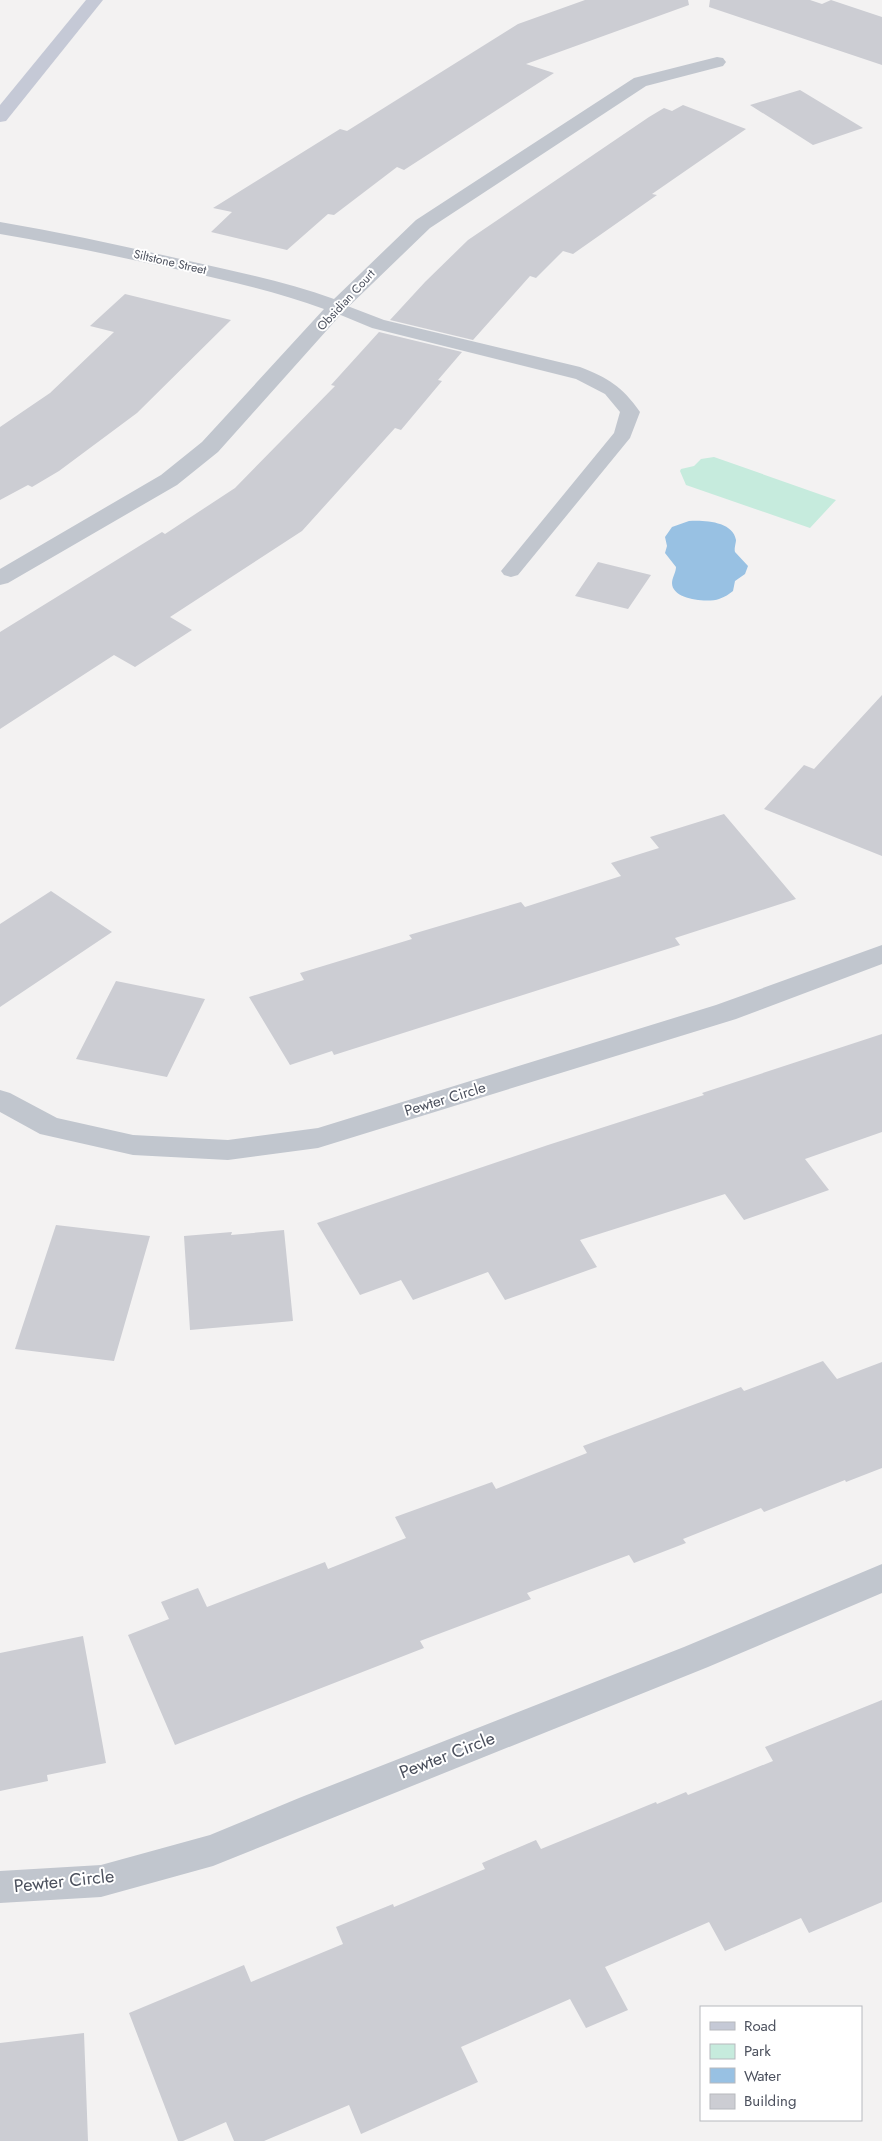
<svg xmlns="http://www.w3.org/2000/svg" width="882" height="2141" font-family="Jost,sans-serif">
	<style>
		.green { fill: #c6ebdd }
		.water { fill: #98c1e3 }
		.building { fill: #cccdd3 }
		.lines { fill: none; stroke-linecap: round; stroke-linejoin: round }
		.lane { fill: #c1c6ce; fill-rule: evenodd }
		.street { fill: #c1c6ce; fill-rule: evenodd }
		.secondary { fill: #c5c9d6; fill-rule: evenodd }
		.labels { text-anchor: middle; stroke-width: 4; stroke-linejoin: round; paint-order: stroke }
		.far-street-label { font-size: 12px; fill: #4b505d; stroke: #fff }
		.street-label { font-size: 15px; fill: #4b505d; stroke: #fff }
		.near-street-label { font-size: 18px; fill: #4b505d; stroke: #fff }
	</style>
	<rect width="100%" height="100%" fill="#f3f2f2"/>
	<path class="green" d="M714 457 836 500 810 528 686 485 680 471 681 469 694 466 701 459Z"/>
	<path class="water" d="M689 521C703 520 733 521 736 540 736 543 734 548 735 552L748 566 745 574 735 581 733 591C729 594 725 597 719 599 708 603 672 600 672 583 672 578 676 572 676 567L665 553 667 546 665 537 672 527Z"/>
	<path class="building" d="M585 0H688L689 5 526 64 554 73 404 170 397 167 334 215 328 214 287 250 211 232 232 212 213 208 340 129 347 131 518 24Z
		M710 0H810L822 4 831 0 882 17V65L709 7Z
		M800 90 863 128 813 145 750 105Z
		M683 105 746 129 652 194 657 195 573 254 563 251 536 278 530 276 473 340 390 320 425 282 468 240 649 117 664 108 672 111Z
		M125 294 231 320 137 413 59 471 32 487 28 485 0 500V427L50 393 114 332 90 326Z
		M379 332 462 352 438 380 442 381 401 430 395 428 302 531 170 617 192 630 135 667 114 655 0 729V632L162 532 165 534 235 488 335 386 331 385Z
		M598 562 651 575 628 609 575 596Z
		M882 695V856L764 809 804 765 814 769Z
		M724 814 796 899 675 938 680 945 334 1055 332 1051 290 1065 249 997 304 980 300 973 412 939 409 935 521 902 525 907 621 876 611 863 659 848 650 837Z
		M51 891 112 932 0 1007V924Z
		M116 981 205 999 167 1077 76 1059Z
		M882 1034V1132L805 1159 829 1190 744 1220 725 1194 580 1240 597 1267 505 1300 488 1272 413 1300 401 1280 360 1295 317 1223 548 1145 704 1095 702 1093Z
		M56 1225 150 1236 114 1361 15 1349Z
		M284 1230 293 1321 190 1330 184 1236 232 1232 231 1235Z
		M823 1361 837 1379 882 1362V1468L846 1482 845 1480 764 1512 761 1508 683 1539 686 1543 634 1563 629 1555 527 1593 531 1599 420 1641 424 1648 175 1745 128 1635 169 1619 161 1602 198 1588 207 1607 325 1562 328 1569 406 1538 395 1517 492 1482 496 1489 587 1453 583 1446 741 1387 744 1391Z
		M83 1636 106 1763 47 1775 48 1781 0 1791V1653Z
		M882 1700V1902L809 1933 801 1918 725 1951 709 1922 605 1967 628 2010 586 2028 570 1999 461 2047 478 2082 361 2134 349 2105 264 2141H234L226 2122 183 2141H178L129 2013 244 1965 251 1982 343 1944 336 1927 393 1904 394 1907 485 1869 482 1863 536 1840 541 1849 656 1802 657 1804 686 1792 688 1795 773 1761 765 1747Z
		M84 2033 88 2141H0V2043Z"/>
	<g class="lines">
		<path class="lane" d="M337 302 384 320 580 367C608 378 622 386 640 412L630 438 518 575 511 577 504 575 501 571 614 433 620 412 605 394 576 379 372 328 331 311 328 307 331 303Z"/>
		<path class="street" d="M717 57 723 58 726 62 723 66 646 86 430 228 344 311 218 452 177 485 8 583 0 585V569L161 475 202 442 324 309C278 292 229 281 180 270 120 257 60 244 0 234V222C66 233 132 248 198 263 243 273 290 283 334 299L416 220 634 78Z
			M882 945V964L736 1019 318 1148 228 1160 133 1155 40 1134 0 1112V1090L10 1093 57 1118 133 1135 228 1140 318 1128 716 1005Z
			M882 1564V1593L708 1667 213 1866 101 1897 0 1903V1871L101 1865 210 1835 299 1798 684 1647Z"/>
		<path class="secondary" d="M86 0H103L6 121 0 122V105Z"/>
	</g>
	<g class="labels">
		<g class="far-street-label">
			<text transform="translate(170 262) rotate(13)" y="4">Siltstone Street</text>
			<text transform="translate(346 300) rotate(-47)" y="4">Obsidian Court</text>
		</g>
		<g class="street-label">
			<text transform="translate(445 1099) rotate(-17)" y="5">Pewter Circle</text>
		</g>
		<g class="near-street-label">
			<text transform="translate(447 1755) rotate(-21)" y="6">Pewter Circle</text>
			<text transform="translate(64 1881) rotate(-6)" y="6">Pewter Circle</text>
		</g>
	</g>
	<rect x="700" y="2006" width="162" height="115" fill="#ffffff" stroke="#b7b9be"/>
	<rect x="710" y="2022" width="25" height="8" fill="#c5c9d6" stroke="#b7b9be"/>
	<text x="744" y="2031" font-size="15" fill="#4b505d">Road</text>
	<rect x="710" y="2044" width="25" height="15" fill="#c6ebdd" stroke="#b7b9be"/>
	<text x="744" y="2056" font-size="15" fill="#4b505d">Park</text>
	<rect x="710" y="2068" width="25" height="15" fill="#98c1e3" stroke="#b7b9be"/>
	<text x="744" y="2081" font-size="15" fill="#4b505d">Water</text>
	<rect x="710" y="2094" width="25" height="15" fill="#cccdd3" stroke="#b7b9be"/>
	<text x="744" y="2106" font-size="15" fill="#4b505d">Building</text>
</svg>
